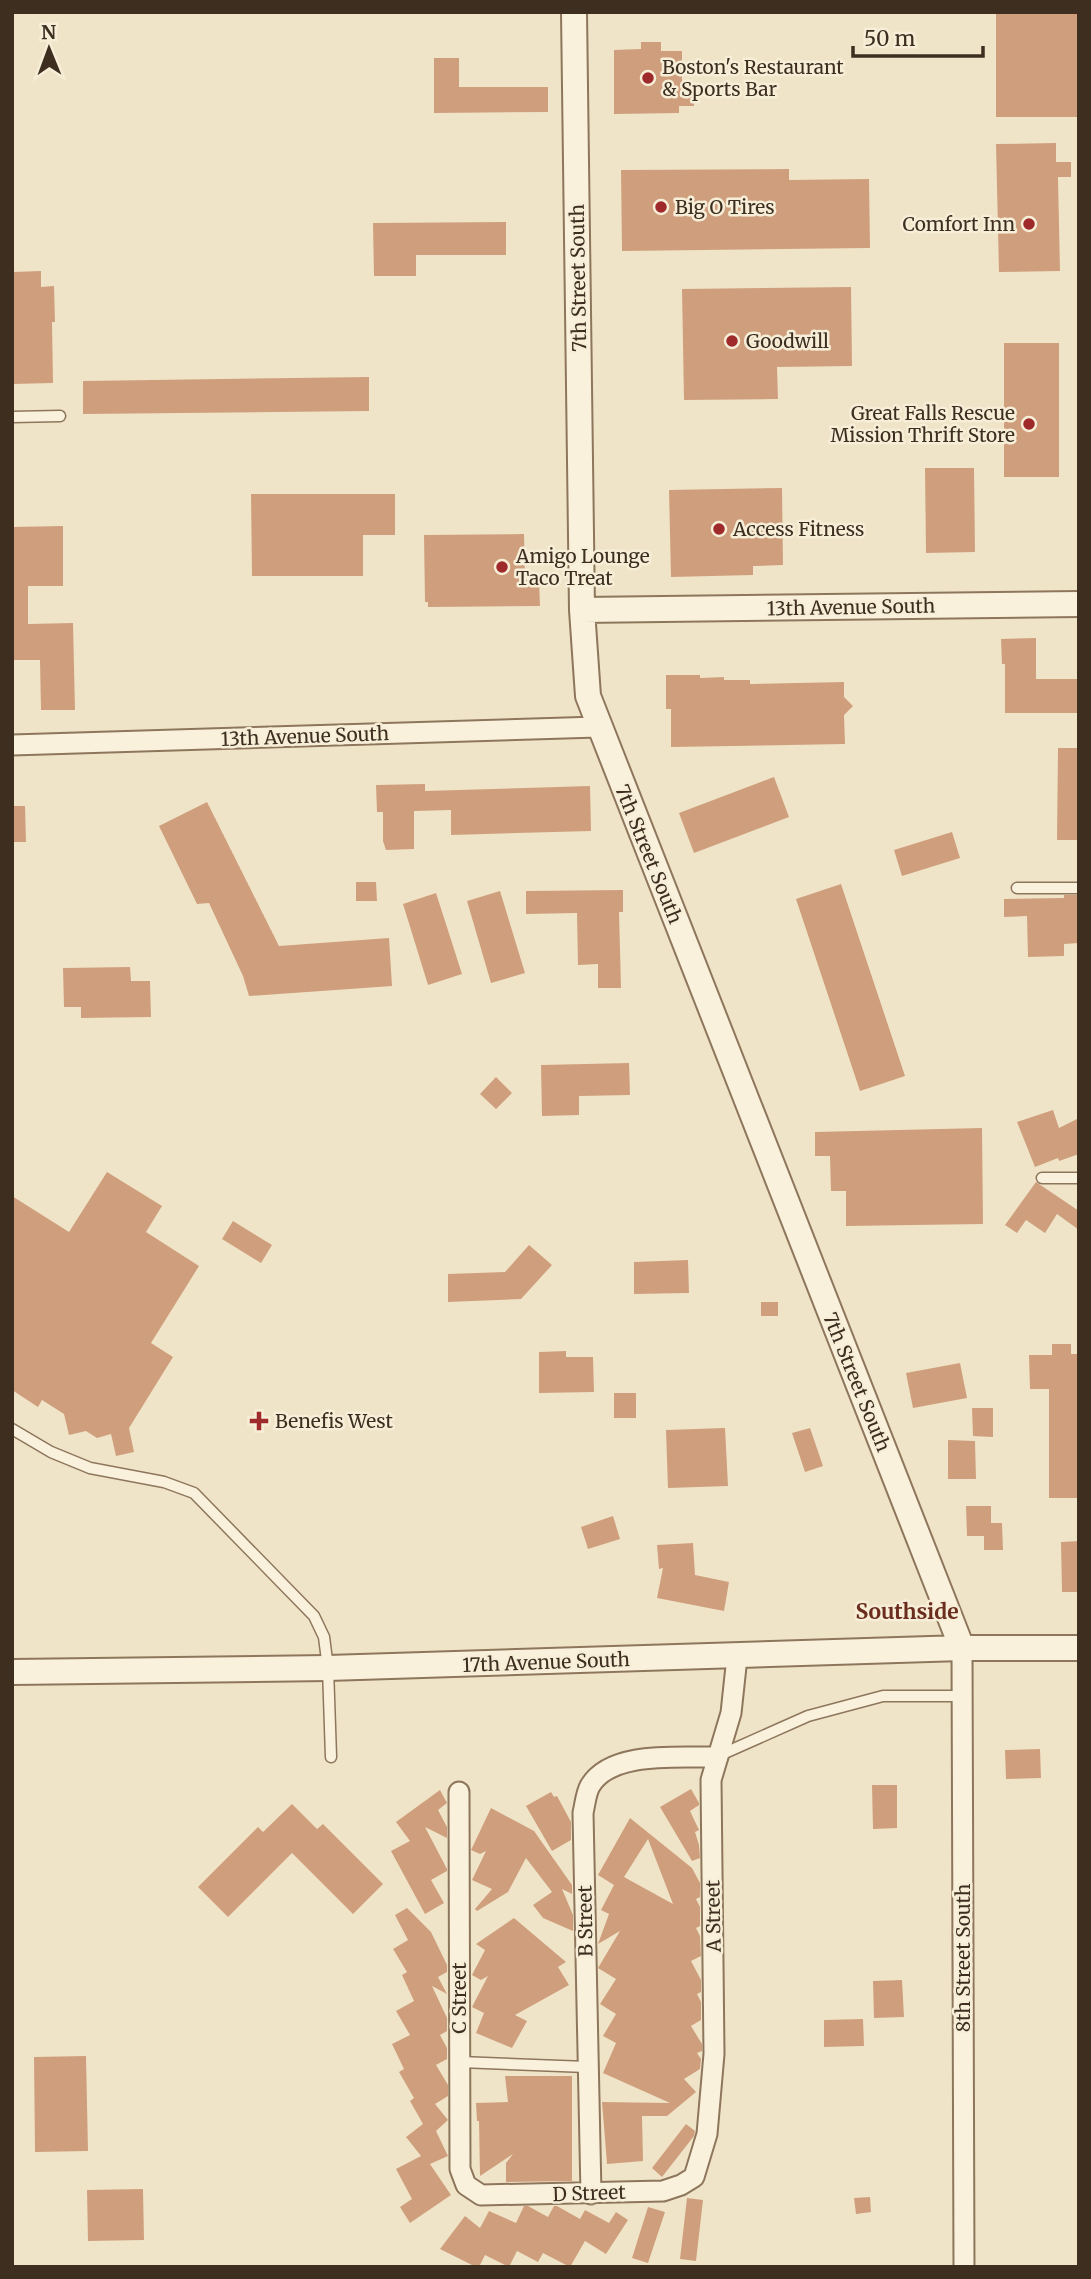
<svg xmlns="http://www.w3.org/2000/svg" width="1091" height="2279" font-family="Merriweather,serif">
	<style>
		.building { fill: #cf9f7d; fill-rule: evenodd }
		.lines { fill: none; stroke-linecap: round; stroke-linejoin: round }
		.service-casing { stroke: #8d765c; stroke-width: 13 }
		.minor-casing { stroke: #8d765c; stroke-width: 23 }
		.tertiary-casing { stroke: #8d765c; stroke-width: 28 }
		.service { stroke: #faf1dc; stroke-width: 10 }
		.minor { stroke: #faf1dc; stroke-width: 19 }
		.tertiary { stroke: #faf1dc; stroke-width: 24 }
		.poi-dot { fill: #9e2a2b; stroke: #f7eed8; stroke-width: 2.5 }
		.labels { text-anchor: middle; stroke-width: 5; stroke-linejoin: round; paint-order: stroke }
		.poi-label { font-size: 19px; fill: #3d2e20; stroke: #f7eed8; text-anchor: start }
		.street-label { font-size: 19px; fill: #3d2e20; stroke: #f7eed8 }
		.neighbourhood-label { font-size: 21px; font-weight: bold; fill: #6b2e1e; stroke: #f7eed8 }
	</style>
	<rect width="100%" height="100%" fill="#f0e4c8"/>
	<path class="building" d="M996 12H1079V117H996Z
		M641 42H661V51H682V86L694 87V106H679V113L614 114V50L641 49Z
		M434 58H459V87H548V112L434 113Z
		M1056 143V162H1071V177H1058L1060 271 999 272 996 144Z
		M789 169V180L869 179 870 248 622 251 621 170Z
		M506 222V255H416V276H374L373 223Z
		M41 271V287L54 286 55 322H52L53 383 12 384V272Z
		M851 287 852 366 777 367 778 399 684 400 682 289Z
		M1004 343H1059V477H1004Z
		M369 377V411L83 414V381Z
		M925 468H974L975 552 926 553Z
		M782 488 783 565 753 566V575L671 577 669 490Z
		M251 494H395V535H363V576H252Z
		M63 526V586H28V624L73 623 75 710H41L40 660H12V527Z
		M524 534 525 580H539L540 606 428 607V602H425L424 535Z
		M1036 638V679H1079V713H1005V664H1002L1001 639Z
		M666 675H700V678L724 677V680H750V684L844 682V697L853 706 844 715 845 744 671 747V709H666Z
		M1058 748H1079V840H1057Z
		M774 777 789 817 694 853 679 813Z
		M425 784V791L590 786 591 831 451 835V810L414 811V849L386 850 383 841V812H377L376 785Z
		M207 802 279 946 389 938 392 986 249 996 243 976 209 903 197 904 159 826Z
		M12 806H25L26 842H12Z
		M952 832 960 858 902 876 894 850Z
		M356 882H376L377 901H356Z
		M841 884 905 1076 860 1091 796 899Z
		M623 890V912H619L621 988H598V964L578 965 577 913 526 914V891Z
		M500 891 525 973 491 983 467 901Z
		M436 893 462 974 428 985 403 904Z
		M1064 895H1079V943L1064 944V956L1028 957 1027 916 1004 917V899L1064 898Z
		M130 967 131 981H150L151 1017 81 1018V1007H64L63 968Z
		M629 1063 630 1095 579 1096V1115L542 1116 541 1065Z
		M496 1077 512 1093 496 1109 480 1094Z
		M1053 1110 1059 1128 1079 1118V1154L1059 1161 1058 1158 1035 1167 1017 1122Z
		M982 1128 983 1224 846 1226V1191H831L830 1156H815V1132Z
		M107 1172 162 1206 146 1232 199 1266 151 1343 173 1357 129 1428 134 1452 116 1456 111 1434 97 1438 86 1431 69 1435 64 1414 42 1400 38 1407 12 1390V1196L69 1232Z
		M1036 1182 1079 1211V1230L1057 1214 1045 1233 1026 1220 1017 1233 1005 1225Z
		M233 1221 272 1245 261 1263 222 1239Z
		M529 1245 552 1265 521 1299 448 1302V1274L505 1272Z
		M688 1260 689 1293 634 1294V1262Z
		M761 1302H778V1316H761Z
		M1052 1344H1071V1354H1079V1498H1049V1389H1030L1029 1355H1052Z
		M566 1351V1357H593L594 1392 539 1393V1352Z
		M960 1363 967 1398 913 1408 906 1373Z
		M614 1393H636V1418H614Z
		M972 1408H993V1437L973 1436Z
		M725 1428 728 1486 668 1488 666 1430Z
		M810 1428 823 1466 805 1472 792 1433Z
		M948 1440 975 1441 976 1479H948Z
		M966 1506H991V1523H1002L1003 1550H984V1536H967Z
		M613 1516 620 1539 588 1549 581 1527Z
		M1079 1541V1592H1062L1061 1542Z
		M693 1543 695 1575 729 1582 724 1611 657 1598 663 1568 659 1569 657 1545Z
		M1040 1749 1041 1778 1006 1779 1005 1750Z
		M872 1785H897V1828L873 1829Z
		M691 1789 699 1803V1805L690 1811 699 1830 695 1832 699 1845 700 1858 692 1861 660 1807Z
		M440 1790 447 1803 438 1810 447 1827V1838L425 1827 447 1869V1871L431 1880 444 1903 425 1914 391 1851 410 1841 396 1822Z
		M551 1792 554 1797 557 1796 571 1822V1840L552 1851 526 1806Z
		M292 1804 317 1829 323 1824 383 1884 353 1914 292 1853 228 1917 198 1887 258 1827 263 1832Z
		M491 1808 534 1831 572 1885V1894L562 1889 573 1915V1931L543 1918 533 1905 552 1892 526 1858 508 1892 477 1911 475 1909 492 1889 472 1880 486 1851 480 1854 471 1850Z
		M630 1818 692 1868 700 1883V1897L696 1899 700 1907V1926L696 1928 700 1936 701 1956 691 1961 701 1980V1992L697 1994 701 2002V2020L691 2026 702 2044V2051L697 2053 701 2059 700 2069 684 2079 696 2092 667 2116H642L643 2161 607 2164 602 2102 670 2103 603 2073 616 2043 603 2036 616 2014 600 2004 616 1979 598 1968 620 1931 598 1944 609 1914 601 1910 614 1885 598 1875ZM648 1839 673 1904 624 1877Z
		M407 1908 431 1932 447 1965V1972L438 1977 447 1994 432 1986 447 2018V2031L440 2035 447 2048V2059L436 2065 448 2085V2096L435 2104 448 2120 436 2131 448 2156 430 2164 451 2195 410 2223 400 2207 412 2199 396 2169 421 2156 406 2137 423 2124 410 2101 414 2098 399 2072 404 2069 392 2044 410 2035 396 2011 414 2001 402 1975 407 1972 393 1949 408 1940 395 1915Z
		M514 1918 566 1962 558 1967 569 1985 515 2015 527 2021 512 2048 476 2033 484 2013 472 2007 488 1976 481 1980 472 1975 485 1950 476 1944Z
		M902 1980 904 2017 874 2018 873 1981Z
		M863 2019 864 2046 824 2047V2020Z
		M86 2056 88 2151 35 2152 34 2057Z
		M505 2076H572V2181L506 2182V2163L513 2154 480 2176 479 2121H477L476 2103 508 2102Z
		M686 2124 695 2131 694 2136 662 2177 652 2168Z
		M143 2189 144 2240 88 2241 87 2190Z
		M870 2197 871 2212 856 2214 854 2198Z
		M687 2198 703 2200 696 2261 680 2259Z
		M524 2206H528L548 2217 554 2206H557L580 2219 585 2210 609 2223 616 2212 628 2220 606 2254 585 2241 570 2267 543 2253 538 2262 517 2251 509 2267 485 2255 479 2267H476L440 2249 465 2216 480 2228 489 2211 516 2223Z
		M648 2207 665 2212 648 2263 632 2258Z"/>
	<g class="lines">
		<g class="service-casing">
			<path id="service" d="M12 417 60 416
				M1017 888H1079
				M1042 1178H1079
				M12 1429 51 1452 90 1468 164 1482 194 1493 314 1616 324 1637 328 1668 331 1757
				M718 1756 808 1716 883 1696H962
				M460 2062 587 2067"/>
		</g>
		<g class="minor-casing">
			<path id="minor" d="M12 745 598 727
				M962 1648 964 2267
				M459 1792 460 2169 466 2185 481 2195 663 2191 681 2185 694 2177 707 2134 714 2054 711 1780 731 1713 737 1657
				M591 2194 583 1813C585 1804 586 1793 590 1786 611 1750 680 1758 718 1757"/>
		</g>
		<g class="tertiary-casing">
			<path id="tertiary" d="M574 12 582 610 588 696 962 1648
				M582 610 1079 604
				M12 1672 328 1668 962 1648H1079"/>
		</g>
		<use href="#service" class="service"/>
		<use href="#minor" class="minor"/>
		<use href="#tertiary" class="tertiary"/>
	</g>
	<g class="poi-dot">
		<circle cx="648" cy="78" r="7"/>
		<circle cx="661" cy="207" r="7"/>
		<circle cx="1029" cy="224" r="7"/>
		<circle cx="732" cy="341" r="7"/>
		<circle cx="1029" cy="424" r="7"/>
		<circle cx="719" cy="529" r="7"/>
		<circle cx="502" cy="567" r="7"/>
		<path d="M255.5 1410.5h7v7h7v7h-7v7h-7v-7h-7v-7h7z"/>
	</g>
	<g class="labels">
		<g class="poi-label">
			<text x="662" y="74">Boston's Restaurant<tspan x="662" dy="22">&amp; Sports Bar</tspan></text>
			<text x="675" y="214">Big O Tires</text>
			<text x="1015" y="231" text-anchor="end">Comfort Inn</text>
			<text x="746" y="348">Goodwill</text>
			<text x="1015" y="420" text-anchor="end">Great Falls Rescue<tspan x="1015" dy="22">Mission Thrift Store</tspan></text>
			<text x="733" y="536">Access Fitness</text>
			<text x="516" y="563">Amigo Lounge<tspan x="516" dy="22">Taco Treat</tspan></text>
			<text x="275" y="1428">Benefis West</text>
		</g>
		<g class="street-label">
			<text transform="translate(578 278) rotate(-91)" y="7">7th Street South</text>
			<text transform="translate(851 607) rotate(-1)" y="7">13th Avenue South</text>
			<text transform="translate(305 736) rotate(-2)" y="7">13th Avenue South</text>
			<text transform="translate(649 854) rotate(68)" y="7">7th Street South</text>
			<text transform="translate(857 1382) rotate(68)" y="7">7th Street South</text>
			<text transform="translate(546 1662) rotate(-2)" y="7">17th Avenue South</text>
			<text transform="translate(713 1916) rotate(-91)" y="7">A Street</text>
			<text transform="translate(585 1921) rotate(-91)" y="7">B Street</text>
			<text transform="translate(963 1958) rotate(-90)" y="7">8th Street South</text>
			<text transform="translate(459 1998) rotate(-90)" y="7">C Street</text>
			<text transform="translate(589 2193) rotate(-2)" y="7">D Street</text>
		</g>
		<g class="neighbourhood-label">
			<text x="907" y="1619">Southside</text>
		</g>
	</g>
	<rect width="1091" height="2279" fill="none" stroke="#3d2e20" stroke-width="28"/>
	<g transform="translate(49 49) rotate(359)" stroke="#f7eed8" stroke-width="5" paint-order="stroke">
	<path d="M0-5L12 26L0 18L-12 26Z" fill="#3d2e20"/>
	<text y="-10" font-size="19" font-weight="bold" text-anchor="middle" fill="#3d2e20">N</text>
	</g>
	<path d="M853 46v10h130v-10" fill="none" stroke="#3d2e20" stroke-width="3.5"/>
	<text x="864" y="46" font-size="21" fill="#3d2e20" stroke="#f7eed8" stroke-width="5" paint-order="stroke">50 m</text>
</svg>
